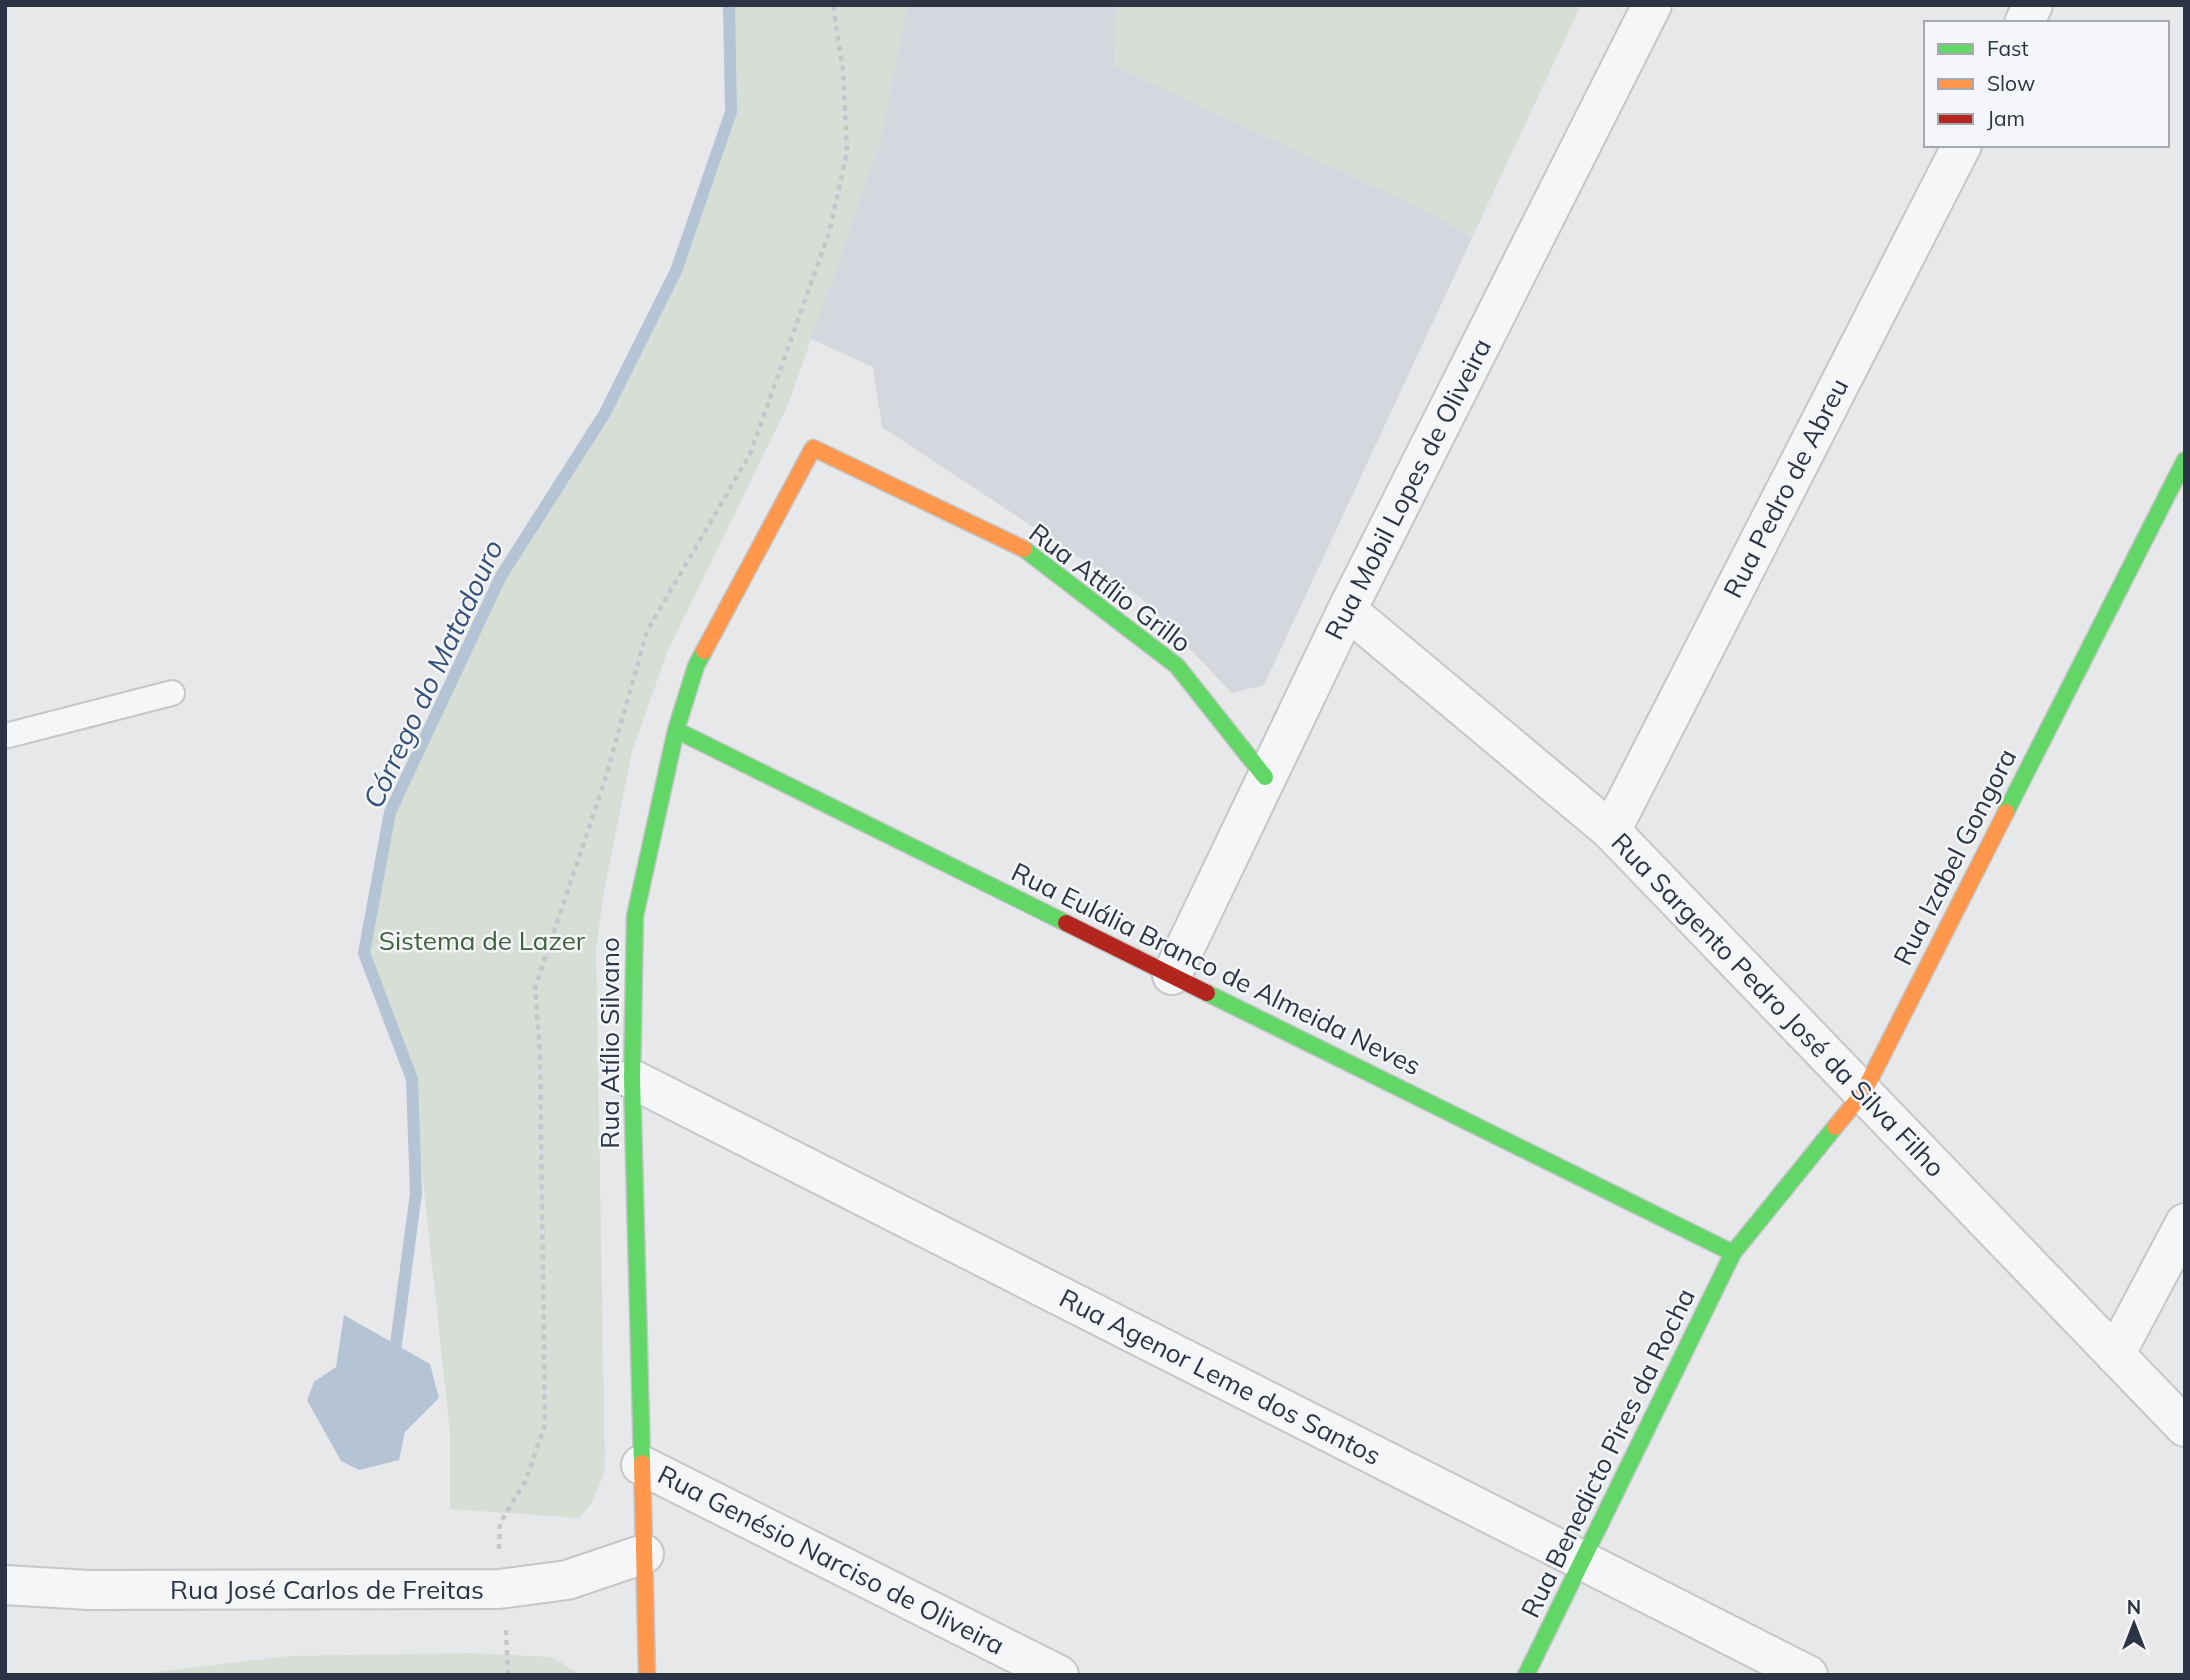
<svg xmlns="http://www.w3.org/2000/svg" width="2190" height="1680" font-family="Mulish,sans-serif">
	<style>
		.built { fill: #d4d7dd }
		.green { fill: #d6ded6 }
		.water { fill: #b4c4d5 }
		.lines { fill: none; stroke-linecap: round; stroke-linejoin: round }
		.stream { stroke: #b4c4d5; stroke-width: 12 }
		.lane-casing { stroke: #c4c6c8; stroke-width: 28 }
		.street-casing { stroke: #c4c6c8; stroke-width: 42 }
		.fast-casing { stroke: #c4c6c8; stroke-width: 19 }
		.slow-casing { stroke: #c4c6c8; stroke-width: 19 }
		.jam-casing { stroke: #c4c6c8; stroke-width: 19 }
		.path { stroke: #c5c6ca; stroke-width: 4.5; stroke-dasharray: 5 5; stroke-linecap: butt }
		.lane { stroke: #f5f6f7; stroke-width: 24 }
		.street { stroke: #f5f6f7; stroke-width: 38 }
		.fast { stroke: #63d668; stroke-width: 16 }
		.slow { stroke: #ff974d; stroke-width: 16 }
		.jam { stroke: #b3261e; stroke-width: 16 }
		.labels { text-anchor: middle; stroke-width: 5; stroke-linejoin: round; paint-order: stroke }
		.street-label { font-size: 26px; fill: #2b3445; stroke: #f4f6f9 }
		.park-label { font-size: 26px; fill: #3f6138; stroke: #f4f6f9 }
		.water-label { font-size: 28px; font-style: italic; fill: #34527a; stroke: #f4f6f9 }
	</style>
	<rect width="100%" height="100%" fill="#e6e8ea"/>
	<path class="built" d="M907 5H1117L1114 66 1433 214 1472 238 1264 685 1232 693 1141 598 882 427 873 367 811 339 881 140Z"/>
	<path class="green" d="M729 5H907L881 140 788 405 668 650 631 755 605 886 596 948 605 1470 593 1501 579 1518 450 1509V1432L412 1079 364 953 390 812 501 576 605 413 676 271 731 112Z
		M1117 5H1581L1472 238 1433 214 1114 66Z
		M473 1653 553 1657 580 1675H132L289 1656Z"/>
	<path class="water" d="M344 1315 430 1364 439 1398 405 1432 399 1460 359 1470 341 1461 307 1400 314 1382 336 1367Z"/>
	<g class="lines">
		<path class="stream" d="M394 1359 416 1193 412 1079 364 953 390 812 501 576 605 413 676 271 731 112 729 5"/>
		<g class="lane-casing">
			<path id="lane" d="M5 736 172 693"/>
		</g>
		<g class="street-casing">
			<path id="street" d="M2024 23 2033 5
				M1347 610 1611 831 2185 1427
				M1611 831 1962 145
				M1172 975 1347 610 1652 5
				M632 1079 1808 1675
				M2115 1355 2185 1223
				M641 1465 1059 1675
				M5 1585 89 1590 499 1589 567 1580 644 1554"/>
		</g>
		<g class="fast-casing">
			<path id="fast" d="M1024 549 1177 666 1265 777
				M676 730 1066 923
				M2006 812 2185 460
				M1207 993 1733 1253
				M642 1463 632 1079 635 916 676 730 696 666 704 651
				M1526 1675 1733 1253 1835 1127"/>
		</g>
		<g class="slow-casing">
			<path id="slow" d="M704 651 813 448 1024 549
				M1835 1127 1863 1093 2006 812
				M642 1463 647 1675"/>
		</g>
		<g class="jam-casing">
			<path id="jam" d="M1066 923 1207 993"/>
		</g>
		<path class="path" d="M499 1549 500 1523 525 1482 545 1425 540 1053 535 988 605 780 647 631 750 454 829 233 847 152 843 71 833 5
			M506 1630 508 1675"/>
		<use href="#lane" class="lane"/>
		<use href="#street" class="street"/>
		<use href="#fast" class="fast"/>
		<use href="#slow" class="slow"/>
		<use href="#jam" class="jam"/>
	</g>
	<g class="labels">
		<g class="street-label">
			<text transform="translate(1786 488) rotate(-63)" y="9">Rua Pedro de Abreu</text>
			<text transform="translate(1408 489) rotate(-63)" y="9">Rua Mobil Lopes de Oliveira</text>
			<text transform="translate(1110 588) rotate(37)" y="9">Rua Attílio Grillo</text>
			<text transform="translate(1955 857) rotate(-63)" y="9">Rua Izabel Gongora</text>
			<text transform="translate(1216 969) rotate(26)" y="9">Rua Eulália Branco de Almeida Neves</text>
			<text transform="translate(1778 1005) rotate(46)" y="9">Rua Sargento Pedro José da Silva Filho</text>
			<text transform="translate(610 1043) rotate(-90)" y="9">Rua Atílio Silvano</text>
			<text transform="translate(1220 1377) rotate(27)" y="9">Rua Agenor Leme dos Santos</text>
			<text transform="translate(1608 1453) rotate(-64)" y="9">Rua Benedicto Pires da Rocha</text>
			<text transform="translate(831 1560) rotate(27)" y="9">Rua Genésio Narciso de Oliveira</text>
			<text x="327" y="1599">Rua José Carlos de Freitas</text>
		</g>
		<g class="park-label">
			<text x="482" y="950">Sistema de Lazer</text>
		</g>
		<g class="water-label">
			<text transform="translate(433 674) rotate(-65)" y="10">Córrego do Matadouro</text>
		</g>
	</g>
	<rect width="2190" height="1680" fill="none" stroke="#2b3445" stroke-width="14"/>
	<rect x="1924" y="21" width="245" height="126" fill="#f4f6f9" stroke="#a4a8b1" stroke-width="2"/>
	<rect x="1938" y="44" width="35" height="10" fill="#63d668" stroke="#a4a8b1" stroke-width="2"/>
	<text x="1987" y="56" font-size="21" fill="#2b3445">Fast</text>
	<rect x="1938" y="79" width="35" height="10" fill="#ff974d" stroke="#a4a8b1" stroke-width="2"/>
	<text x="1987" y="91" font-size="21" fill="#2b3445">Slow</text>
	<rect x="1938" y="114" width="35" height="10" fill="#b3261e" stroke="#a4a8b1" stroke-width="2"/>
	<text x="1987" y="126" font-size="21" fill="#2b3445">Jam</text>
	<g transform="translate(2134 1624)" stroke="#f4f6f9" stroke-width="5" paint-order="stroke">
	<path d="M0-5L12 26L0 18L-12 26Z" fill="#2b3445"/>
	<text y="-10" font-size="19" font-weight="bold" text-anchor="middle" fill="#2b3445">N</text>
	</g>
</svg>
